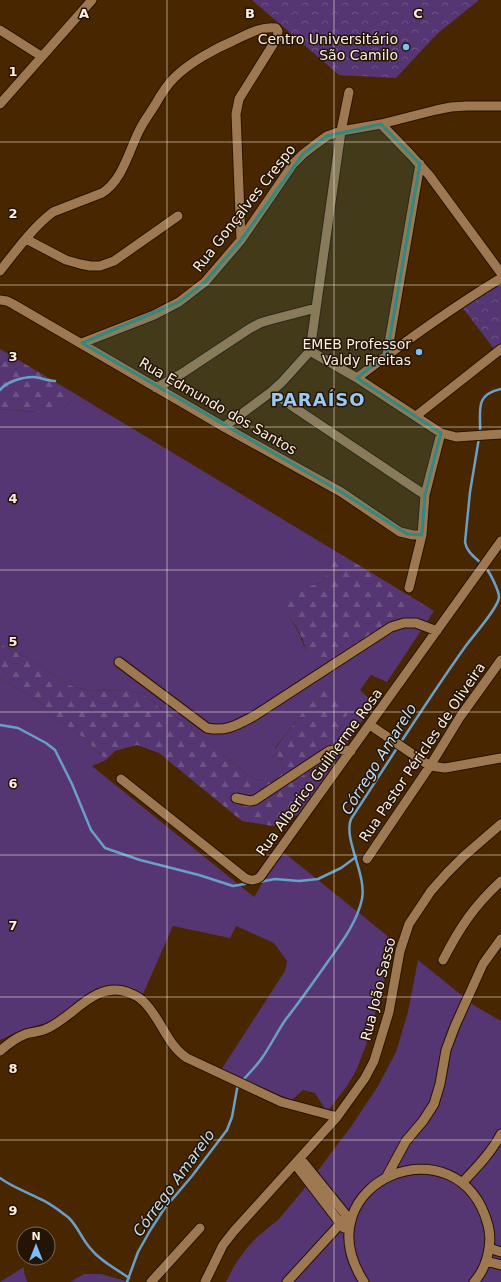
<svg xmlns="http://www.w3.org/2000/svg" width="501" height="1282" font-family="'DejaVu Sans',sans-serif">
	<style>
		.green { fill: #553672 }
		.forest { fill: url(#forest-firs) }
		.park { fill: url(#park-crowns) }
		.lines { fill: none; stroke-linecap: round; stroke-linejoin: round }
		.stream { stroke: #699fc8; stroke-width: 2.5 }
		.minor-casing { stroke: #251302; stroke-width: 11 }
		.minor { stroke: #9e7851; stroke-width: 9 }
		.marked { fill: #338880; fill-opacity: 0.2; stroke: #338880; stroke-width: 3; stroke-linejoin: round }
		.grid { fill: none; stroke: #fdf0e4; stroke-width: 1; stroke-opacity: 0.55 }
		.poi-dot { fill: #7bbef9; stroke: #231405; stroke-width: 1.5 }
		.labels { text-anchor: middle; stroke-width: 3; stroke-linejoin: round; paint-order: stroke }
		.poi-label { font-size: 14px; fill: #fdf0e4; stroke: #231405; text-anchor: end }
		.street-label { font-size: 14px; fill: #fdf0e4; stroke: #231405 }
		.water-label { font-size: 15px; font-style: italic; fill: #c8def3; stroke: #231405 }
		.district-label { font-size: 18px; font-weight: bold; letter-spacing: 1px; fill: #99c9f4; stroke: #231405 }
		.grid-label { font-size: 13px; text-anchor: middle; font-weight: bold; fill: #fdf0e4; stroke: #231405; stroke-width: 3; stroke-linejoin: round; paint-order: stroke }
	</style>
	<defs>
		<pattern id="forest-firs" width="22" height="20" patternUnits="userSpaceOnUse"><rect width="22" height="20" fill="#553672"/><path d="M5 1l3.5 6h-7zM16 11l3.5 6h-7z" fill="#6e5386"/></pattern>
		<pattern id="park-crowns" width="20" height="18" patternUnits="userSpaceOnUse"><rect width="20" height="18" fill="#553672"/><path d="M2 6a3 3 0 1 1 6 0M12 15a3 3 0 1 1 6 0" fill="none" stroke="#6e5386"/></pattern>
	</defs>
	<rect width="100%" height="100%" fill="#482700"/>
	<path class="green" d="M77 395 332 549V558L324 582 312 585 286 613C295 625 301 636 306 651L380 631 400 613 405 610 414 609 423 604 434 611 387 682 371 675 360 690 374 703 302 813 305 787 309 774 316 761 325 752 334 740 347 715 345 704 328 690 321 689 275 748V754L281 759 283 768 280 776 270 782 255 779 246 774 192 727 160 708 143 694 128 690 89 691 69 685 33 661 0 644V409L34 412 61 410Z
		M0 678 39 701 55 718 84 738 106 760 92 766 254 897 282 851 395 942 366 1045 356 1071 347 1086 327 1112 315 1093 303 1090 292 1100 221 1070 285 971 287 961 274 943 236 926 230 938 173 926 143 994 119 987 52 1021 19 1031 0 1040Z
		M418 960 475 1006 501 1021V1282H226L234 1266 246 1249 256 1238 279 1219 304 1189 350 1128 378 1086 396 1052 408 1012Z
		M24 1267V1272L27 1282H0Z
		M84 1274H101L129 1282H71L75 1279Z"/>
	<path class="forest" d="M0 349 77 395 61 410 51 413 0 409Z
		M332 549 423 604 414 609 405 610 400 613 380 631 369 645 359 655 329 666 317 659 306 651 303 640 295 625 286 613 290 594 298 589 324 582 332 558Z
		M0 644 33 661 69 685 89 691 128 690 143 694 160 708 192 727 246 774 255 779 270 782 280 776 283 768 281 759 275 754V749L321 688 328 690 346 704 347 715 334 740 325 752 316 761 309 774 305 787 302 813 273 826 242 821 159 753 137 745 115 751 106 760 84 738 55 718 39 701 0 678Z"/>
	<path class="park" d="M252 0H479L437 34 396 78 339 75Z
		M501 284V343L494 349 462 307Z"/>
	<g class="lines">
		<path class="stream" d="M0 390C6 382 22 377 33 377 40 377 46 381 55 381
			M480 433C481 410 474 395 501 389
			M0 725 18 728 46 743 55 750 72 784 91 830 105 848 140 860 199 875 233 886 250 883
			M259 882 275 879 299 881 318 879 341 868 356 857
			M0 1178C12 1187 25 1191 38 1198 49 1202 60 1211 69 1218 78 1227 82 1239 90 1248 100 1261 115 1268 129 1278
			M127 1282 138 1252 151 1229 164 1209 192 1176 227 1130 232 1117 237 1089 238 1086C246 1076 255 1068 262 1058 271 1045 277 1032 286 1019 301 1000 315 980 329 960 342 942 357 922 362 899 367 875 343 839 351 819 389 761 425 703 465 647 472 637 499 607 499 597 499 591 490 572 485 567 478 559 467 554 465 542L470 492 479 438"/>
		<g class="minor-casing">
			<path id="minor" d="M0 30 41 56
				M0 104 92 0
				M381 124 410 154 429 175 501 273
				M26 239 66 260 80 264 90 266H100L114 261 178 216
				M0 271C16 251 32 228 53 212L102 193C123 180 129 150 140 129 144 121 150 113 155 105 160 96 166 86 174 78 189 63 214 49 233 41 246 35 261 26 276 28L278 31 277 38 239 99 236 114 241 240
				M0 300 7 301 13 304 224 427 341 492 400 532 413 535H422
				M82 343 154 315 179 302 205 282 241 240 293 164 303 154 316 144 327 136 341 131 381 124 436 110 451 107 467 106H501
				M310 351 341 131 349 92
				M310 351 357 378 441 433 456 437 501 434
				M387 355 420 164
				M357 378C403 343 451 308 501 278
				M156 388 181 374 249 329 260 323 270 320 316 308
				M271 392 425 495
				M416 416 501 349
				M224 427 271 392 282 382 310 351
				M409 588 422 535 425 495 441 433
				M119 662 207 728C226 732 237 725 254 716L391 627 404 623H416L437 631
				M370 725 430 766 445 768 451 767 501 758
				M121 779 245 878C251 881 255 881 260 877L501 541
				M236 798 250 801 255 800 329 751 338 749 351 751
				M367 859 430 766 460 717 501 660
				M443 960C460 927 474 906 501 881
				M0 1051C8 1044 15 1038 26 1034 32 1032 40 1032 46 1029 73 1018 94 981 127 992 132 994 138 996 143 1001 161 1018 166 1044 187 1058L281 1102 337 1117
				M300 1158 350 1220
				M295 1164 344 1228
				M387 1176 406 1141 423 1121 434 1104 440 1084 446 1050 455 1026 483 964 501 939
				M462 1183C476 1168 491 1153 501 1134
				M489 1248 501 1252
				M486 1261 501 1265
				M151 1282 200 1228
				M205 1282 223 1245 234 1231 337 1117 365 1078 374 1061 389 1012 400 951 409 924 431 891 447 873 464 856 501 824
				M287 1282 341 1223 346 1216
				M364 1282C300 1182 459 1117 488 1225 493 1243 487 1268 474 1282"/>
		</g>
		<use href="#minor" class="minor"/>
	</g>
	<path class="marked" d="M381 124 420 164 387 355 357 378 441 433 425 495 422 535 407 534 341 492 82 343 179 302 205 282 241 240 303 154 327 136Z"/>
	<path class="grid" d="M167 0V1282M334 0V1282M0 142H501M0 285H501M0 427H501M0 570H501M0 712H501M0 855H501M0 997H501M0 1140H501"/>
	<g class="poi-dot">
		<circle cx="406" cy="47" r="4"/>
		<circle cx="419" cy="352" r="4"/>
	</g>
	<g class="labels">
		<g class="poi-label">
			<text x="398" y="44">Centro Universitário<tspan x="398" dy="16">São Camilo</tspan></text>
			<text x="411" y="349">EMEB Professor<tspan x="411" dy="16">Valdy Freitas</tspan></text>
		</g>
		<g class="street-label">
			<text transform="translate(244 208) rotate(-52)" y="5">Rua Gonçalves Crespo</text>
			<text transform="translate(218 406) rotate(30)" y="5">Rua Edmundo dos Santos</text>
			<text transform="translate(422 752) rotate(-56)" y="5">Rua Pastor Péricles de Oliveira</text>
			<text transform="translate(319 772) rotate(-54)" y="5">Rua Alberico Guilherme Rosa</text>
			<text transform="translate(378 989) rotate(-76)" y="5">Rua João Sasso</text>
		</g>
		<g class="water-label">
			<text transform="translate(379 759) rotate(-58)" y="5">Córrego Amarelo</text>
			<text transform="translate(174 1183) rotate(-54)" y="5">Córrego Amarelo</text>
		</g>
		<g class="district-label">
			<text x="318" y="406">PARAÍSO</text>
		</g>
	</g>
	<g class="grid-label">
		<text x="84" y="18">A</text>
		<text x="250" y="18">B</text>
		<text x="418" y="18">C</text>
		<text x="13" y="76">1</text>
		<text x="13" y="218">2</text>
		<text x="13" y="361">3</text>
		<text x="13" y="503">4</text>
		<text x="13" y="646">5</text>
		<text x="13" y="788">6</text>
		<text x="13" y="930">7</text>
		<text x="13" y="1073">8</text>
		<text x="13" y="1215">9</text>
	</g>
	<g transform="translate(36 1246)"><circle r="19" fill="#231405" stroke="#7a6c5e"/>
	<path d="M0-3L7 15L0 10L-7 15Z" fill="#7bbef9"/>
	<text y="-6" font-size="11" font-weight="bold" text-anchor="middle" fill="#fdf0e4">N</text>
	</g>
</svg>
